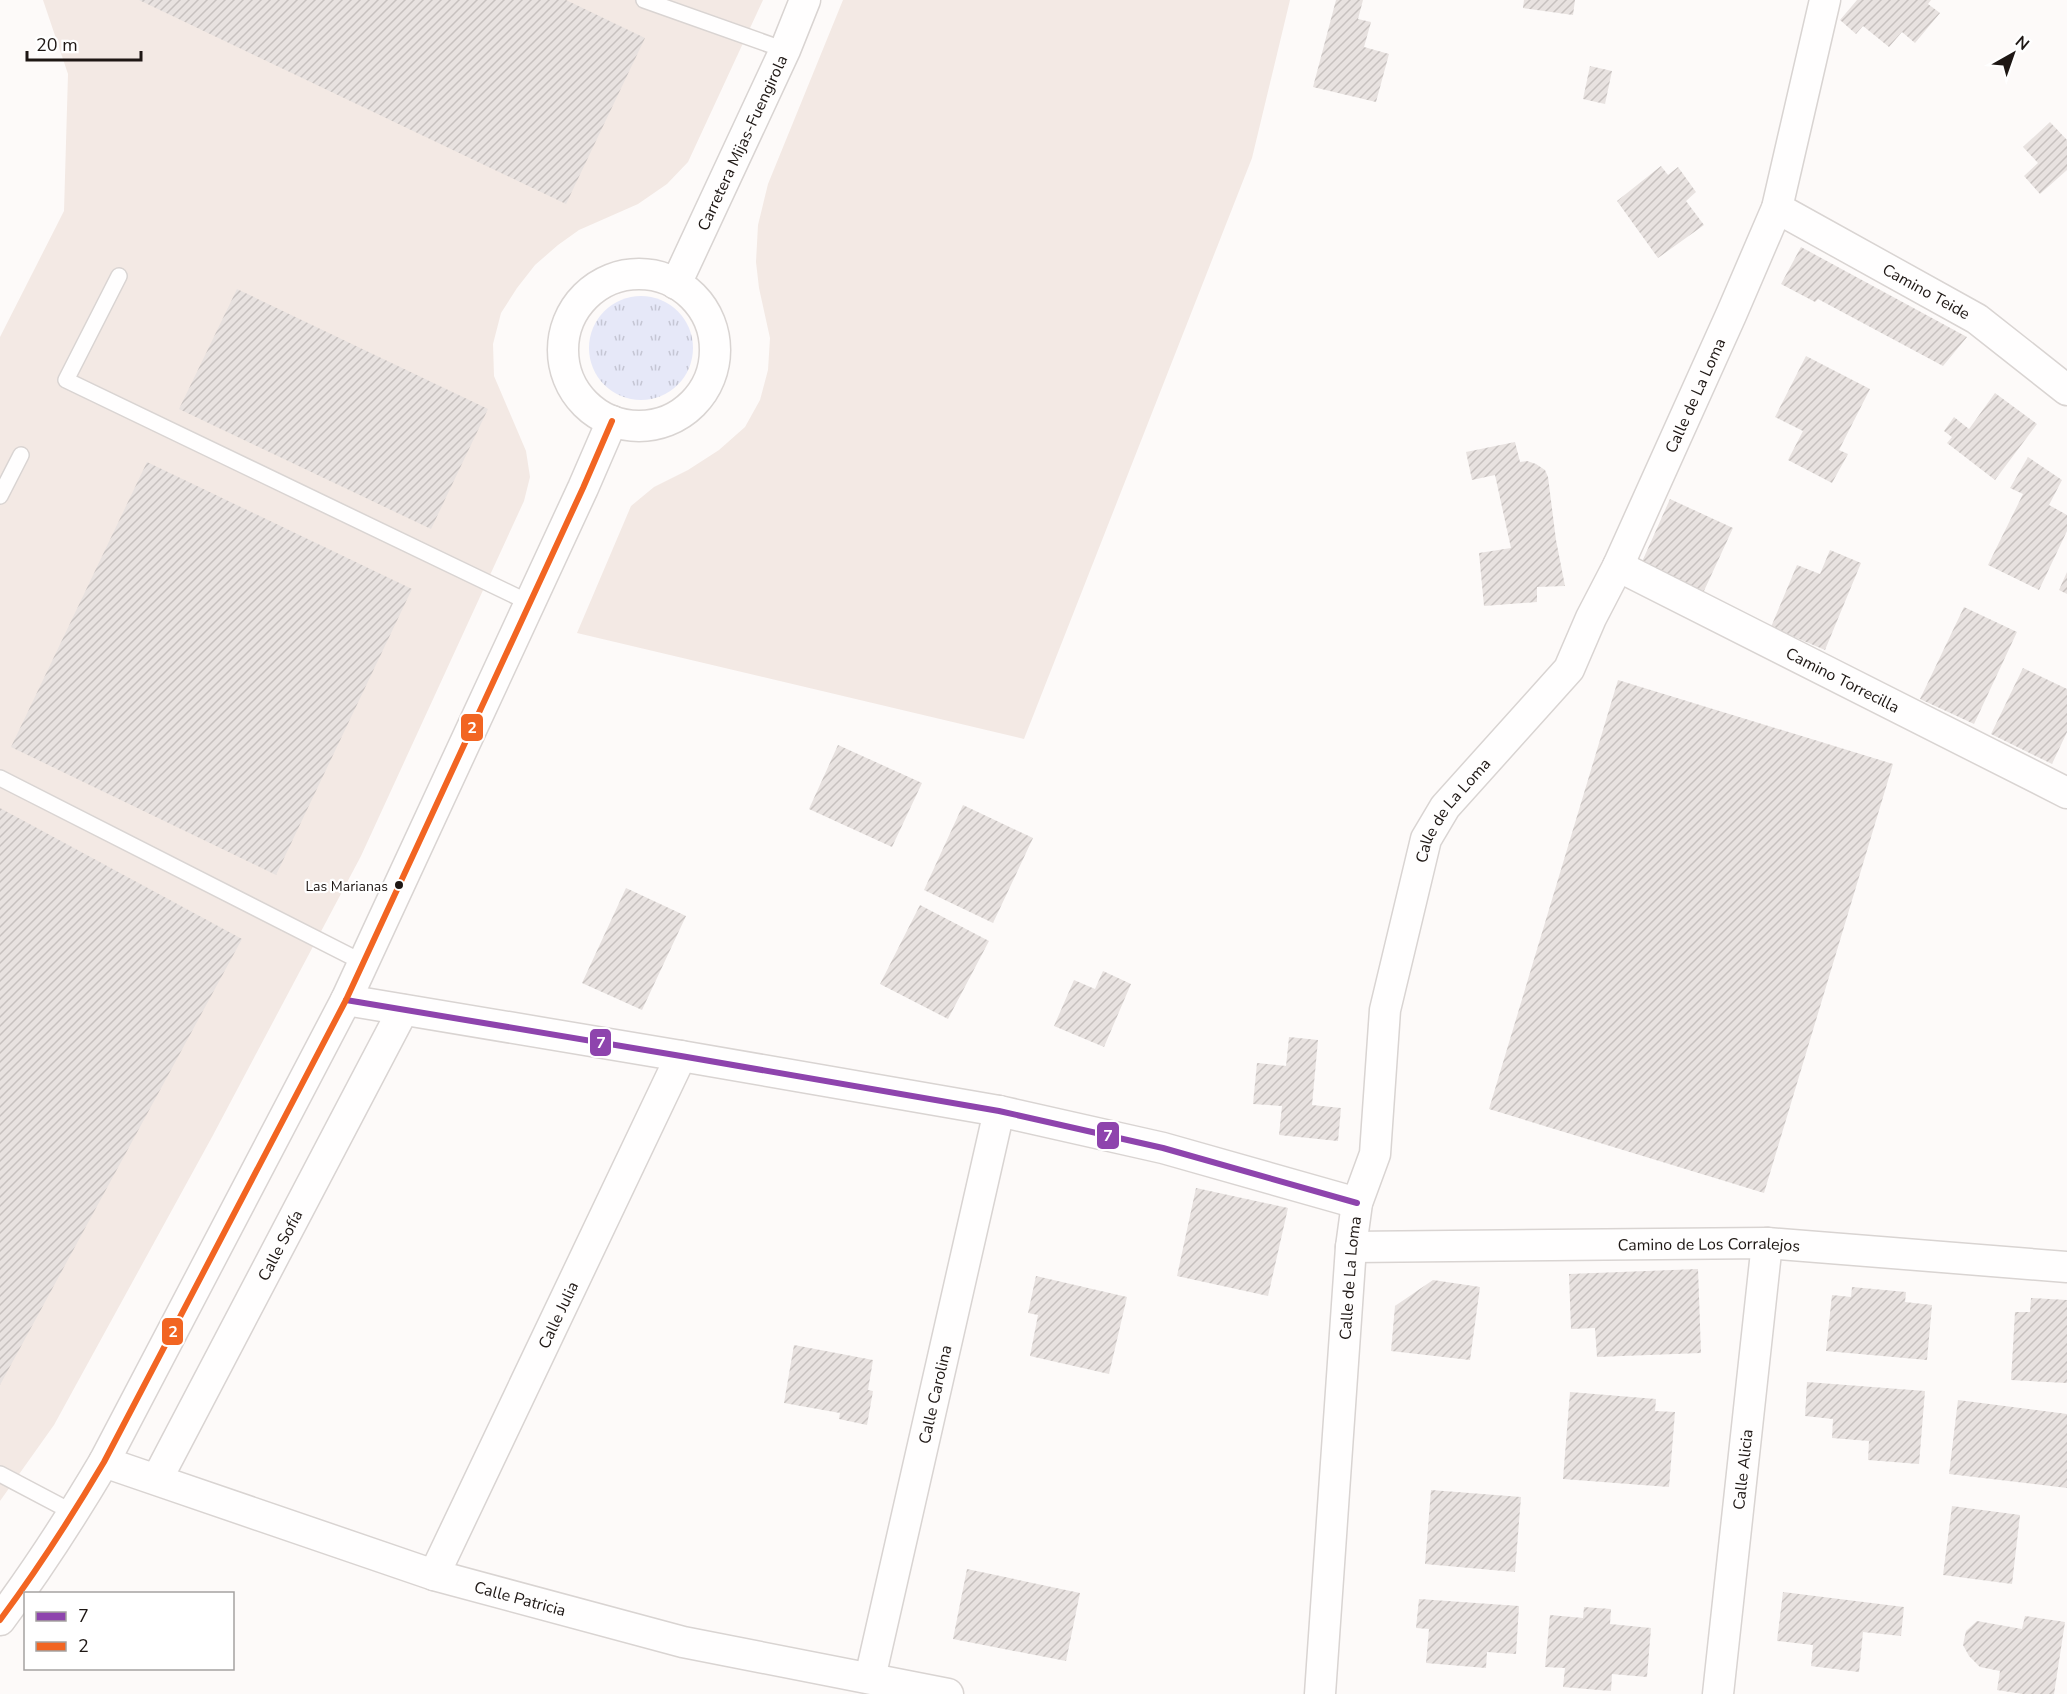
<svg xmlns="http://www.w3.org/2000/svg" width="2067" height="1694" font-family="'Nunito Sans',sans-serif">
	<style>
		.built { fill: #f3e9e4 }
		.grass { fill: url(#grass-tufts) }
		.building { fill: url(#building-hatch) }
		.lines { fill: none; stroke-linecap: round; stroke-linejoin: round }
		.lane-casing { stroke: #d9d4d2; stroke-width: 18 }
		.street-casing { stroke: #d9d4d2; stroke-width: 33 }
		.lane { stroke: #fffefe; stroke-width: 15 }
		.street { stroke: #fffefe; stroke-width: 30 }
		.bus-1-casing { stroke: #fff; stroke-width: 10 }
		.bus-2-casing { stroke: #fff; stroke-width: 10 }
		.bus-1 { stroke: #8e44ad; stroke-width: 6 }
		.bus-2 { stroke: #f26522; stroke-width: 6 }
		.bus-dot { fill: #1e1714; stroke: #fff; stroke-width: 2 }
		.labels { text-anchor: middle; stroke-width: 4.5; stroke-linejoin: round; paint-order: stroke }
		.bus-label { font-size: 14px; fill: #1e1714; stroke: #fff; text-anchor: end }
		.street-label { font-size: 16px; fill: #1e1714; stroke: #fff }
		.line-badge { stroke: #fff; stroke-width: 2 }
		.badge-label { font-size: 16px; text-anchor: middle; font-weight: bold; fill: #fff }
	</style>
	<defs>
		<pattern id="grass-tufts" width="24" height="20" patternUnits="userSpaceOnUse" patternTransform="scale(1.5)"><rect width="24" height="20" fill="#e6e8f8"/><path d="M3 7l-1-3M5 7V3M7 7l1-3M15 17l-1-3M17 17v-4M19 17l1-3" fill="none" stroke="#c5c6d4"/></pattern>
		<pattern id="building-hatch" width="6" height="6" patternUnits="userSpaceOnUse" patternTransform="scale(1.5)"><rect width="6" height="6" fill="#e8e2e0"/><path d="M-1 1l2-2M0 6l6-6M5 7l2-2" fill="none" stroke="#c7c1bf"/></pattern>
	</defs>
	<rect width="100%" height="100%" fill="#fdfaf9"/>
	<path class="built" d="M43 0H763L688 162 667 184 638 204 579 230 558 245 535 265 517 288 501 313 493 344 494 376 526 451 530 477 524 501 361 856 212 1137 54 1425 0 1501V337L64 211 68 74Z
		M843 0H1290L1252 158 1024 739 577 633 631 506 654 487 688 470 719 450 745 427 760 400 768 370 770 338 759 288 756 262 758 225 768 184Z"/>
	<path class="grass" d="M589 348a52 52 0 1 1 104 0a52 52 0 1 1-104 0Z"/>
	<path class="building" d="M139 0H566L645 38 566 204Z
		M1336 0H1363L1358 19 1371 22 1364 47 1389 54 1376 102 1313 87Z
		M1524 0H1575L1573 15 1523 8Z
		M1857 0H1931L1928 4 1940 13 1915 43 1902 32 1889 47 1863 26 1856 34 1840 20Z
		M1590 66 1612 71 1605 104 1583 99Z
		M2050 122 2067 140V170L2040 194 2024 176 2038 163 2023 147Z
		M1661 166 1668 175 1678 167 1696 192 1686 201 1704 225 1658 258 1617 201Z
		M1801 247 1967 337 1943 366 1818 299 1815 302 1781 284Z
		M237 289 488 409 431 529 179 409Z
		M1806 356 1870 389 1839 450 1848 454 1832 483 1788 460 1803 431 1775 417Z
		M1995 393 2037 424 1995 480 1947 443 1952 437 1944 431 1954 417 1969 429Z
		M1515 442 1520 462 1527 461 1536 464 1545 470 1548 477 1556 540 1565 586 1537 587V602L1484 606 1479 553 1511 548 1495 475 1472 480 1466 452Z
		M2028 457 2062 480 2049 505 2067 515V531L2039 590 1988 565 2023 494 2010 488Z
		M147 462 412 589 276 875 11 747Z
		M1670 499 1733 528 1703 593 1641 564Z
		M1830 550 1861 563 1825 650 1771 627 1797 565 1820 574Z
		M2067 572V594L2059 590Z
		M1964 607 2017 632 1974 724 1920 699Z
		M2023 668 2067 689V732L2052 764 1991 734Z
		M1618 680 1893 764 1764 1193 1489 1109Z
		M838 745 922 783 892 847 809 809Z
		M963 805 1033 838 993 923 924 890Z
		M0 808 242 939 0 1385Z
		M626 888 686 916 642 1010 582 983Z
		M920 905 989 941 948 1019 880 984Z
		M1103 971 1131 984 1104 1047 1054 1026 1074 980 1095 989Z
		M1289 1037 1318 1040 1312 1105 1341 1108 1338 1141 1279 1135 1282 1106 1253 1104 1257 1063 1286 1066Z
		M1196 1188 1288 1208 1268 1296 1177 1276Z
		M1698 1269 1701 1353 1597 1357 1595 1328 1571 1329 1569 1274Z
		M1036 1276 1127 1297 1109 1374 1030 1356 1038 1315 1028 1313Z
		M1433 1280 1480 1287 1470 1360 1391 1351 1395 1306Z
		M1852 1287 1906 1292 1905 1302 1932 1305 1927 1360 1826 1351 1832 1295 1851 1297Z
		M2031 1298 2067 1300V1383L2011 1380 2015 1312H2030Z
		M794 1345 873 1360 868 1390 873 1391 867 1425 839 1419 840 1413 784 1403Z
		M1807 1382 1925 1391 1919 1464 1868 1460 1869 1441 1832 1438 1833 1419 1805 1416Z
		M1570 1392 1656 1399 1655 1411 1675 1412 1669 1487 1563 1479Z
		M1958 1400 2067 1414V1488L1949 1474Z
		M1431 1490 1521 1497 1515 1572 1425 1564Z
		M1952 1506 2020 1515 2012 1584 1943 1575Z
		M967 1569 1080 1593 1066 1661 953 1639Z
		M1783 1592 1904 1607 1901 1636 1863 1632 1859 1672 1811 1666 1813 1645 1777 1641Z
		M1419 1599 1519 1606 1516 1654 1487 1652 1486 1668 1426 1663 1429 1629 1416 1628Z
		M1584 1607 1611 1609 1610 1624 1651 1628 1647 1677 1612 1674 1611 1691 1563 1687 1565 1668 1545 1667 1550 1615 1583 1618Z
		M2025 1616 2065 1622 2054 1694H2023L1997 1690 2000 1671 1980 1667 1969 1656 1963 1645 1966 1631 1977 1621 2022 1629Z"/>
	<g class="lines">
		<g class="lane-casing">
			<path id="lane" d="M644 0 785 50
				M119 276 66 380 530 603
				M0 496 21 455
				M0 778 364 963
				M0 1474 74 1513"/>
		</g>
		<g class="street-casing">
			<g id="street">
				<path id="s1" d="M1777 208 1977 319 2067 390"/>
				<circle cx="639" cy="350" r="76"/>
				<path id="s2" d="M676 284 785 50 805 0"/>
				<path id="s3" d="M1618 566 2067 793"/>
				<path d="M346 1000 681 1056 999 1111 1163 1148 1357 1203"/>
				<path id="s4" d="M1351 1247 1767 1243 2067 1267"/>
				<path id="s5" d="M104 1462 434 1575 683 1642 948 1694"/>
				<path id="s6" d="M157 1479 403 1010"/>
				<path id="s7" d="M434 1575 681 1056"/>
				<path d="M0 1620C38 1569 72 1516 104 1462L346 1000 583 488 612 421"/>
				<path id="s8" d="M870 1678 999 1111"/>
				<path id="s9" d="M1320 1694 1351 1247 1357 1203 1375 1154 1385 1010 1426 839 1445 807 1569 669 1591 618 1618 566 1731 315 1777 208 1825 0"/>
				<path id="s10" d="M1718 1694 1767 1243"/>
			</g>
		</g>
		<use href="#lane" class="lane"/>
		<use href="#street" class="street"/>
		<g class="bus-1-casing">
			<path id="bus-1" d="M346 1000 681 1056 999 1111 1163 1148 1357 1203"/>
		</g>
		<g class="bus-2-casing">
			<path id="bus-2" d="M0 1620C38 1569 72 1516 104 1462L346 1000 583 488 612 421"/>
		</g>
		<use href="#bus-1" class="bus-1"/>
		<use href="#bus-2" class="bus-2"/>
	</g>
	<circle class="bus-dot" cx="399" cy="885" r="5"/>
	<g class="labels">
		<g class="bus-label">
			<text x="388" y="891">Las Marianas</text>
		</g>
		<g class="street-label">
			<text dy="6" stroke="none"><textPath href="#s2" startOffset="156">Carretera Mijas-Fuengirola</textPath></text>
			<text dy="6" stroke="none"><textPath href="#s1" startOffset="171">Camino Teide</textPath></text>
			<text dy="6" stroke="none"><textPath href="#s9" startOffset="1389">Calle de La Loma</textPath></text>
			<text dy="6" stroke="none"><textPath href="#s3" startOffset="252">Camino Torrecilla</textPath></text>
			<text dy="6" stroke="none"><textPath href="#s9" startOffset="903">Calle de La Loma</textPath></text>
			<text dy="6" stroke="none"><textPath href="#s6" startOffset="264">Calle Sofía</textPath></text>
			<text dy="6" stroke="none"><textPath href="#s4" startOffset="358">Camino de Los Corralejos</textPath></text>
			<text dy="6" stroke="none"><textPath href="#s9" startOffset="417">Calle de La Loma</textPath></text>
			<text dy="6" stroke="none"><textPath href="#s7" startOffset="288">Calle Julia</textPath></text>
			<text dy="6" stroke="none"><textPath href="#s8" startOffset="291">Calle Carolina</textPath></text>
			<text dy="6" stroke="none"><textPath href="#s10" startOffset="226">Calle Alicia</textPath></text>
			<text dy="6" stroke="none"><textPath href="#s5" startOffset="438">Calle Patricia</textPath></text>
		</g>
	</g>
	<g class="line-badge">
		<rect x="460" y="713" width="24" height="29" rx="6" fill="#f26522"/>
		<rect x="589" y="1028" width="23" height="29" rx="6" fill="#8e44ad"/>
		<rect x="1096" y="1121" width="24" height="29" rx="6" fill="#8e44ad"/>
		<rect x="161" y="1317" width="23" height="29" rx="6" fill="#f26522"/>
	</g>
	<g class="badge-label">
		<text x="472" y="733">2</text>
		<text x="601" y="1048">7</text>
		<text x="1108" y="1141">7</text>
		<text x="173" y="1337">2</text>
	</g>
	<rect x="24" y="1592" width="210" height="78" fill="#ffffff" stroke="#a5a2a1" stroke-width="1.5"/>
	<rect x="36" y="1612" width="30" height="9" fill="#8e44ad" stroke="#a5a2a1" stroke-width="1.5"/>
	<text x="78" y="1622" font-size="18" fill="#1e1714">7</text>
	<rect x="36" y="1642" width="30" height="9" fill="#f26522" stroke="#a5a2a1" stroke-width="1.5"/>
	<text x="78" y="1652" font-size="18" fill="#1e1714">2</text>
	<g transform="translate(2013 54) rotate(40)" stroke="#ffffff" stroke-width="4.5" paint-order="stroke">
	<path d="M0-4.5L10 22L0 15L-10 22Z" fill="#1e1714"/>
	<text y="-9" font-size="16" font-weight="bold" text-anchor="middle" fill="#1e1714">N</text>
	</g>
	<path d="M27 51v9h114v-9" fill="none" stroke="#1e1714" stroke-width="3"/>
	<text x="36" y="51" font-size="18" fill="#1e1714" stroke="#ffffff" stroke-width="4.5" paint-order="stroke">20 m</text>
</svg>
